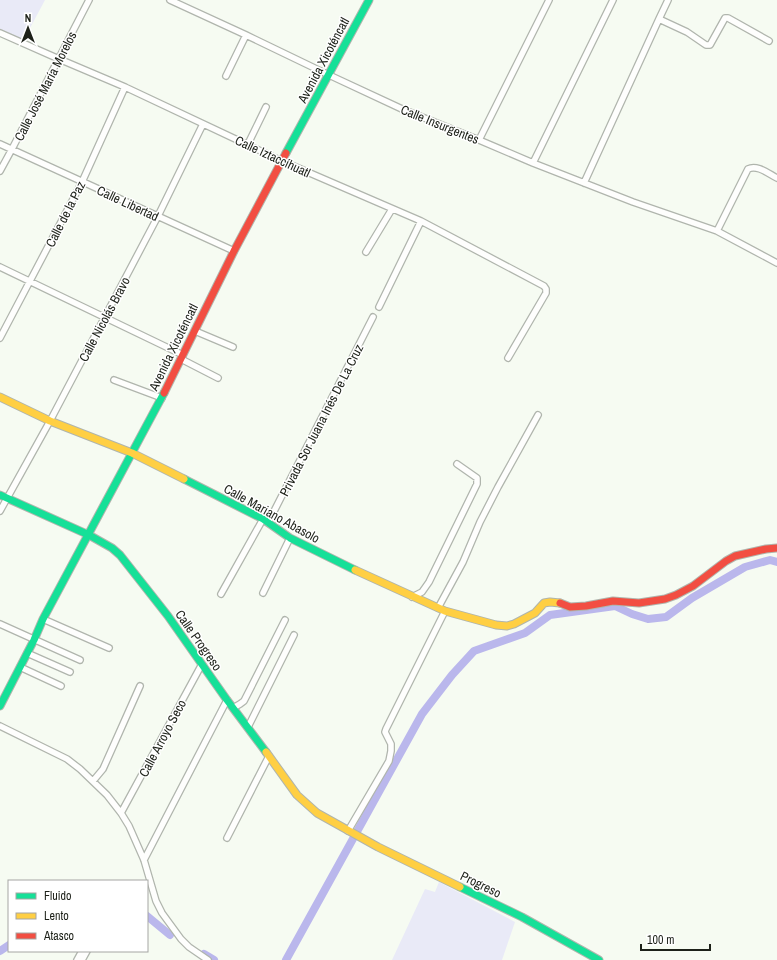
<svg xmlns="http://www.w3.org/2000/svg" width="777" height="960" font-family="'Archivo Narrow',sans-serif">
	<style>
		.green { fill: #e9eaf7 }
		.lines { fill: none; stroke-linecap: round; stroke-linejoin: round }
		.river { stroke: #bab7ec; stroke-width: 8 }
		.street-casing { stroke: #b0b5ad; stroke-width: 8 }
		.fast-casing { stroke: #b0b5ad; stroke-width: 9 }
		.slow-casing { stroke: #b0b5ad; stroke-width: 9 }
		.jam-casing { stroke: #b0b5ad; stroke-width: 9 }
		.street { stroke: #fefefd; stroke-width: 5.5 }
		.fast { stroke: #16e098; stroke-width: 7 }
		.slow { stroke: #ffcf43; stroke-width: 7 }
		.jam { stroke: #f24e42; stroke-width: 7 }
		.labels { text-anchor: middle; stroke-width: 3; stroke-linejoin: round; paint-order: stroke }
		.street-label { font-size: 13px; fill: #1d2119; stroke: #fff }
	</style>
	<rect width="100%" height="100%" fill="#f6fbf2"/>
	<path class="green" d="M0 0H45L22 43 0 33Z
		M439 882 515 922 502 960H392L425 889 435 892Z"/>
	<g class="lines">
		<path class="river" d="M147 916 170 935
			M0 951 9 945
			M204 954 214 960
			M286 960 422 714 452 675 474 651 525 633 550 615 615 606 632 614 648 619 666 617 692 598 745 567 770 560 777 562"/>
		<g class="street-casing">
			<path id="street" d="M170 0 246 35 329 75 402 109 479 140 533 163 633 202 717 231 777 263
				M659 19 687 32 706 45H710L725 18H728L769 41
				M0 33 59 59 125 87 282 161 421 221 544 286 546 289V293L508 358
				M226 76 246 35
				M479 140 549 0
				M0 144 234 251
				M248 144 266 107
				M533 163 613 0
				M0 171 12 149 89 0
				M584 183 659 19 668 0
				M717 231 748 169C757 164 769 174 777 178
				M366 252 392 209
				M0 267 183 355
				M379 307 421 221
				M195 331 233 347
				M0 338 82 182 125 87
				M181 359 218 378
				M114 380 162 398
				M0 511 50 421 158 216 203 124
				M268 523 373 317
				M263 593 290 538
				M221 594 263 519
				M412 597 422 592 429 582 477 484V478L457 464
				M438 608 463 562 480 522 498 487 538 415
				M43 619 109 648
				M0 624 80 660
				M27 653 70 672
				M20 667 61 686
				M233 708 240 704 244 701 285 620
				M0 726 67 759 80 769 107 795 121 813 129 826 144 860 156 901 162 913 181 939 189 947 208 960
				M248 727 294 635
				M93 781 103 769 140 686
				M121 813 202 664
				M348 831 389 761 391 751V744L385 732 386 729 445 611
				M227 838 269 756
				M144 860 227 700
				M77 960 82 951
				M82 960 87 951"/>
		</g>
		<g class="fast-casing">
			<path id="fast" d="M286 153 369 0
				M184 479 263 519 290 538 355 570
				M0 495 89 535 112 548 120 555 168 616 227 700 266 752
				M0 706 34 640 43 619 164 393
				M460 887 522 917 599 960"/>
		</g>
		<g class="slow-casing">
			<path id="slow" d="M0 397 50 421 132 453 184 479
				M355 570 445 611 496 625 507 626 514 624 535 613 544 603 550 602 560 603
				M266 752 297 795 317 813 378 847 460 887"/>
		</g>
		<g class="jam-casing">
			<path id="jam" d="M164 393 234 251 286 153
				M560 603 570 607 586 606 613 601 639 603 665 599 676 595 693 586 726 561 735 556 766 549 777 548"/>
		</g>
		<use href="#street" class="street"/>
		<use href="#fast" class="fast"/>
		<use href="#slow" class="slow"/>
		<use href="#jam" class="jam"/>
	</g>
	<g class="labels">
		<g class="street-label">
			<text transform="translate(323 60) rotate(-62)" y="5">Avenida Xicoténcatl</text>
			<text transform="translate(45 86) rotate(-63)" y="5">Calle José María Morelos</text>
			<text transform="translate(440 124) rotate(22)" y="5">Calle Insurgentes</text>
			<text transform="translate(273 156) rotate(25)" y="5">Calle Iztaccíhuatl</text>
			<text transform="translate(128 203) rotate(25)" y="5">Calle Libertad</text>
			<text transform="translate(65 214) rotate(-63)" y="5">Calle de la Paz</text>
			<text transform="translate(104 319) rotate(-62)" y="5">Calle Nicolás Bravo</text>
			<text transform="translate(173 347) rotate(-64)" y="5">Avenida Xicoténcatl</text>
			<text transform="translate(321 420) rotate(-63)" y="5">Privada Sor Juana Inés De La Cruz</text>
			<text transform="translate(272 513) rotate(29)" y="5">Calle Mariano Abasolo</text>
			<text transform="translate(199 640) rotate(55)" y="5">Calle Progreso</text>
			<text transform="translate(162 738) rotate(-62)" y="5">Calle Arroyo Seco</text>
			<text transform="translate(481 884) rotate(26)" y="5">Progreso</text>
		</g>
	</g>
	<rect x="8" y="880" width="140" height="72" fill="#ffffff" stroke="#a5a6a3"/>
	<rect x="16" y="893" width="20" height="6" fill="#16e098" stroke="#a5a6a3"/>
	<text x="44" y="900" font-size="12" fill="#1d2119">Fluido</text>
	<rect x="16" y="913" width="20" height="6" fill="#ffcf43" stroke="#a5a6a3"/>
	<text x="44" y="920" font-size="12" fill="#1d2119">Lento</text>
	<rect x="16" y="933" width="20" height="6" fill="#f24e42" stroke="#a5a6a3"/>
	<text x="44" y="940" font-size="12" fill="#1d2119">Atasco</text>
	<g transform="translate(28 28)" stroke="#ffffff" stroke-width="3" paint-order="stroke">
	<path d="M0-3L7 15L0 10L-7 15Z" fill="#1d2119"/>
	<text y="-6" font-size="11" font-weight="bold" text-anchor="middle" fill="#1d2119">N</text>
	</g>
	<path d="M641 944v6h69v-6" fill="none" stroke="#1d2119" stroke-width="2"/>
	<text x="647" y="944" font-size="12" fill="#1d2119" stroke="#ffffff" stroke-width="3" paint-order="stroke">100 m</text>
</svg>
